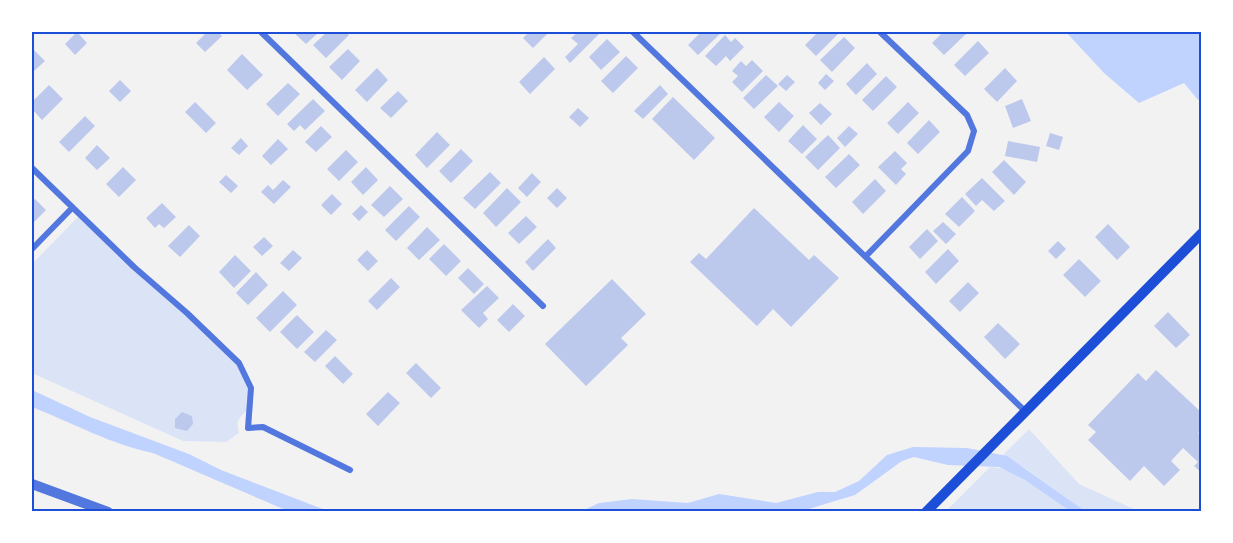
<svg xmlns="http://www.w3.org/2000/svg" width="1233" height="543" font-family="'Work Sans',sans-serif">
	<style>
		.green { fill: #dbe4f7 }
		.water { fill: #bfd3fe }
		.building { fill: #bdc9ec }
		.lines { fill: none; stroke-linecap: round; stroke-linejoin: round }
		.minor { stroke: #5277de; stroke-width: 6 }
		.tertiary { stroke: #5277de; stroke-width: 10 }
		.secondary { stroke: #1d4ed8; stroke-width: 10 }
		.neatline { fill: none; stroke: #1d4ed8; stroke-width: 2 }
	</style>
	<rect width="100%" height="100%" fill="#f2f2f2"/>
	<path class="green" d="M78 217 231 357C245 377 253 385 247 411 238 417 236 423 239 433L226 442 183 441 32 373V264Z
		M1029 429 1079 484 1138 511H1085L1025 468 1003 455Z
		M990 467C1018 468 1048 496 1070 511L945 512Z"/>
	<path class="water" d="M1066 32H1201V98L1198 100 1184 83 1139 103 1104 73Z
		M32 390 90 417 189 454 221 470 328 511H288L153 453C112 445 71 422 32 407Z
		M913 447 967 448 1007 456 1085 511H1070L1025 480 999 467 948 465 914 457 902 461 855 495 802 511 580 512 599 503 632 499 688 503 719 494 776 503 818 492H835L859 481 887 455Z"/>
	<path class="building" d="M77 32 87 43 75 55 65 44Z
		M207 32H218L222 36 205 52 196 43Z
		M293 32H319L306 44Z
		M327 32H345L349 35 326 58 313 45Z
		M529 32H547L548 33 533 48 523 38Z
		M578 32H596L599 34 570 63 565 57 578 44 571 38Z
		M701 32H722L698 55 688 45Z
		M818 32 839 33 816 56 805 45Z
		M943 32H968L944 55 932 43Z
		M725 35 731 42 735 38 744 47 730 61 726 56 716 66 705 56Z
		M844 37 855 48 832 72 820 60Z
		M607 39 620 52 601 70 589 57Z
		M978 41 989 53 965 76 954 65Z
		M348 49 360 61 342 80 329 67Z
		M34 50 45 61 34 71 32 68V53Z
		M242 54 263 75 247 90 227 70Z
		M626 56 638 68 613 93 601 81Z
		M544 57 555 69 530 94 519 82Z
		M752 60 763 71 742 92 732 82 738 76 732 71 741 61 746 66Z
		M867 63 877 74 856 95 846 84Z
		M377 68 388 80 367 102 355 90Z
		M1005 68 1017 81 997 102 984 89Z
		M826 74 834 81 825 90 818 83Z
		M766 75 778 86 754 109 743 98Z
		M787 75 795 82 786 91 778 84Z
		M886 76 897 87 873 111 862 100Z
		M120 80 131 91 120 102 109 91Z
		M288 83 300 94 278 116 266 104Z
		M49 85 63 99 42 120 32 109V102Z
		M660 85 668 94 643 119 634 111Z
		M398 91 408 101 391 118 380 108Z
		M673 97 715 138 694 160 652 119Z
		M313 99 325 111 305 130 300 125 294 131 287 124Z
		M1022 99 1031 121 1013 128 1005 106Z
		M195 102 216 123 206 133 185 112Z
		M779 102 794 116 779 132 764 117Z
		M908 102 919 113 898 134 887 123Z
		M820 103 832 114 821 125 809 113Z
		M578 108 589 118 580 127 569 117Z
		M85 116 95 126 69 152 59 142Z
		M929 120 940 132 918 154 907 143Z
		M803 125 817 139 802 154 788 141Z
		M321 126 332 137 316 152 305 142Z
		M849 126 858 134 845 147 837 138Z
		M437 132 450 145 427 168 415 155Z
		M1050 133 1063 137 1059 150 1046 146Z
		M828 135 840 148 818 170 805 157Z
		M241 138 248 146 239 155 231 148Z
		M278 139 288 149 271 165 262 156Z
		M1008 141 1040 147 1037 162 1005 156Z
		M97 145 110 158 97 170 85 158Z
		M461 149 473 161 451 183 439 171Z
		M346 150 358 162 339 181 327 169Z
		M895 151 907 163 901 169 906 174 896 185 878 167Z
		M849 154 860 165 836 188 825 177Z
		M1004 160 1026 182 1014 195 992 172Z
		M123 167 136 180 119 197 106 184Z
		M366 167 378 180 363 195 351 182Z
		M490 172 501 183 475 209 463 198Z
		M532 173 541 182 527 197 518 188Z
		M226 175 238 186 231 193 219 182Z
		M982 178 1005 201 994 211 982 200 976 206 965 194Z
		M875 179 886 191 863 214 852 202Z
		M283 180 291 187 274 204 261 192 268 185 273 190Z
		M390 186 403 199 384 217 371 205Z
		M507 188 521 202 496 227 483 213Z
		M557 188 567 198 557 208 547 198Z
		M332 194 342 204 331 215 321 205Z
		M962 197 975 211 959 227 945 214Z
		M35 199 46 210 32 224V202Z
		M162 203 176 217 164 228 159 224 155 228 146 218Z
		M361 205 368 212 359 221 352 214Z
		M409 206 420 217 396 241 385 230Z
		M754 208 809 260 814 255 839 278 791 327 773 309 757 326 690 262 699 253 706 259Z
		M526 216 537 227 519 244 508 233Z
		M943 222 956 234 946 244 933 231Z
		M1108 224 1130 247 1117 260 1095 237Z
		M189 225 200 236 180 257 168 246Z
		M427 227 440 240 419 260 407 248Z
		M927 229 938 241 920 259 909 247Z
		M264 237 273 246 262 256 253 247Z
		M548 239 556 248 533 271 525 262Z
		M1058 241 1066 249 1056 259 1048 251Z
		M444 244 461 261 446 276 429 259Z
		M948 249 959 261 936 284 925 272Z
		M293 250 302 258 289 271 280 263Z
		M367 250 378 261 368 271 357 260Z
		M235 255 251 271 234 288 219 272Z
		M1079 259 1101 281 1085 297 1063 275Z
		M468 268 484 284 474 294 458 278Z
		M256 272 268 285 248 305 236 293Z
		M391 278 400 287 377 310 368 301Z
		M612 279 646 314 621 338 628 345 586 386 545 344Z
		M968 282 979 293 960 312 949 301Z
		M487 286 499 298 483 313 488 319 479 328 461 310Z
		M283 291 297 305 270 332 256 318Z
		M513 304 525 316 509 332 497 320Z
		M1168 312 1190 335 1176 348 1154 326Z
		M297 315 314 332 297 349 280 332Z
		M998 323 1020 344 1005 359 984 337Z
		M326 330 337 340 315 362 304 352Z
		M335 356 353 374 343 384 325 366Z
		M416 363 441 388 431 398 406 373Z
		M1156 370 1202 413V429L1198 433 1202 437V473L1194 466 1198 462 1183 448 1171 461 1180 470 1164 486 1144 466 1130 481 1088 440 1096 432 1088 425 1138 373 1146 381Z
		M388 392 400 403 378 426 366 414Z
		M182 412 192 416 193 424 187 431 175 428V419Z"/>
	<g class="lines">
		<path class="minor" d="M261 32 543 306
			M633 32 1026 412
			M32 168 134 267 187 313 239 363 251 388 248 428 263 427 350 470
			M32 249 72 208
			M866 256 968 151 974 131 967 115 880 32"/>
		<path class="tertiary" d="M32 484 108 512"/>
		<path class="secondary" d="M926 512 1202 233"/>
	</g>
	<rect width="1233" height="543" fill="none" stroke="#ffffff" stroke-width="66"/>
	<rect x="33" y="33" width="1167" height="477" class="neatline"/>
</svg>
